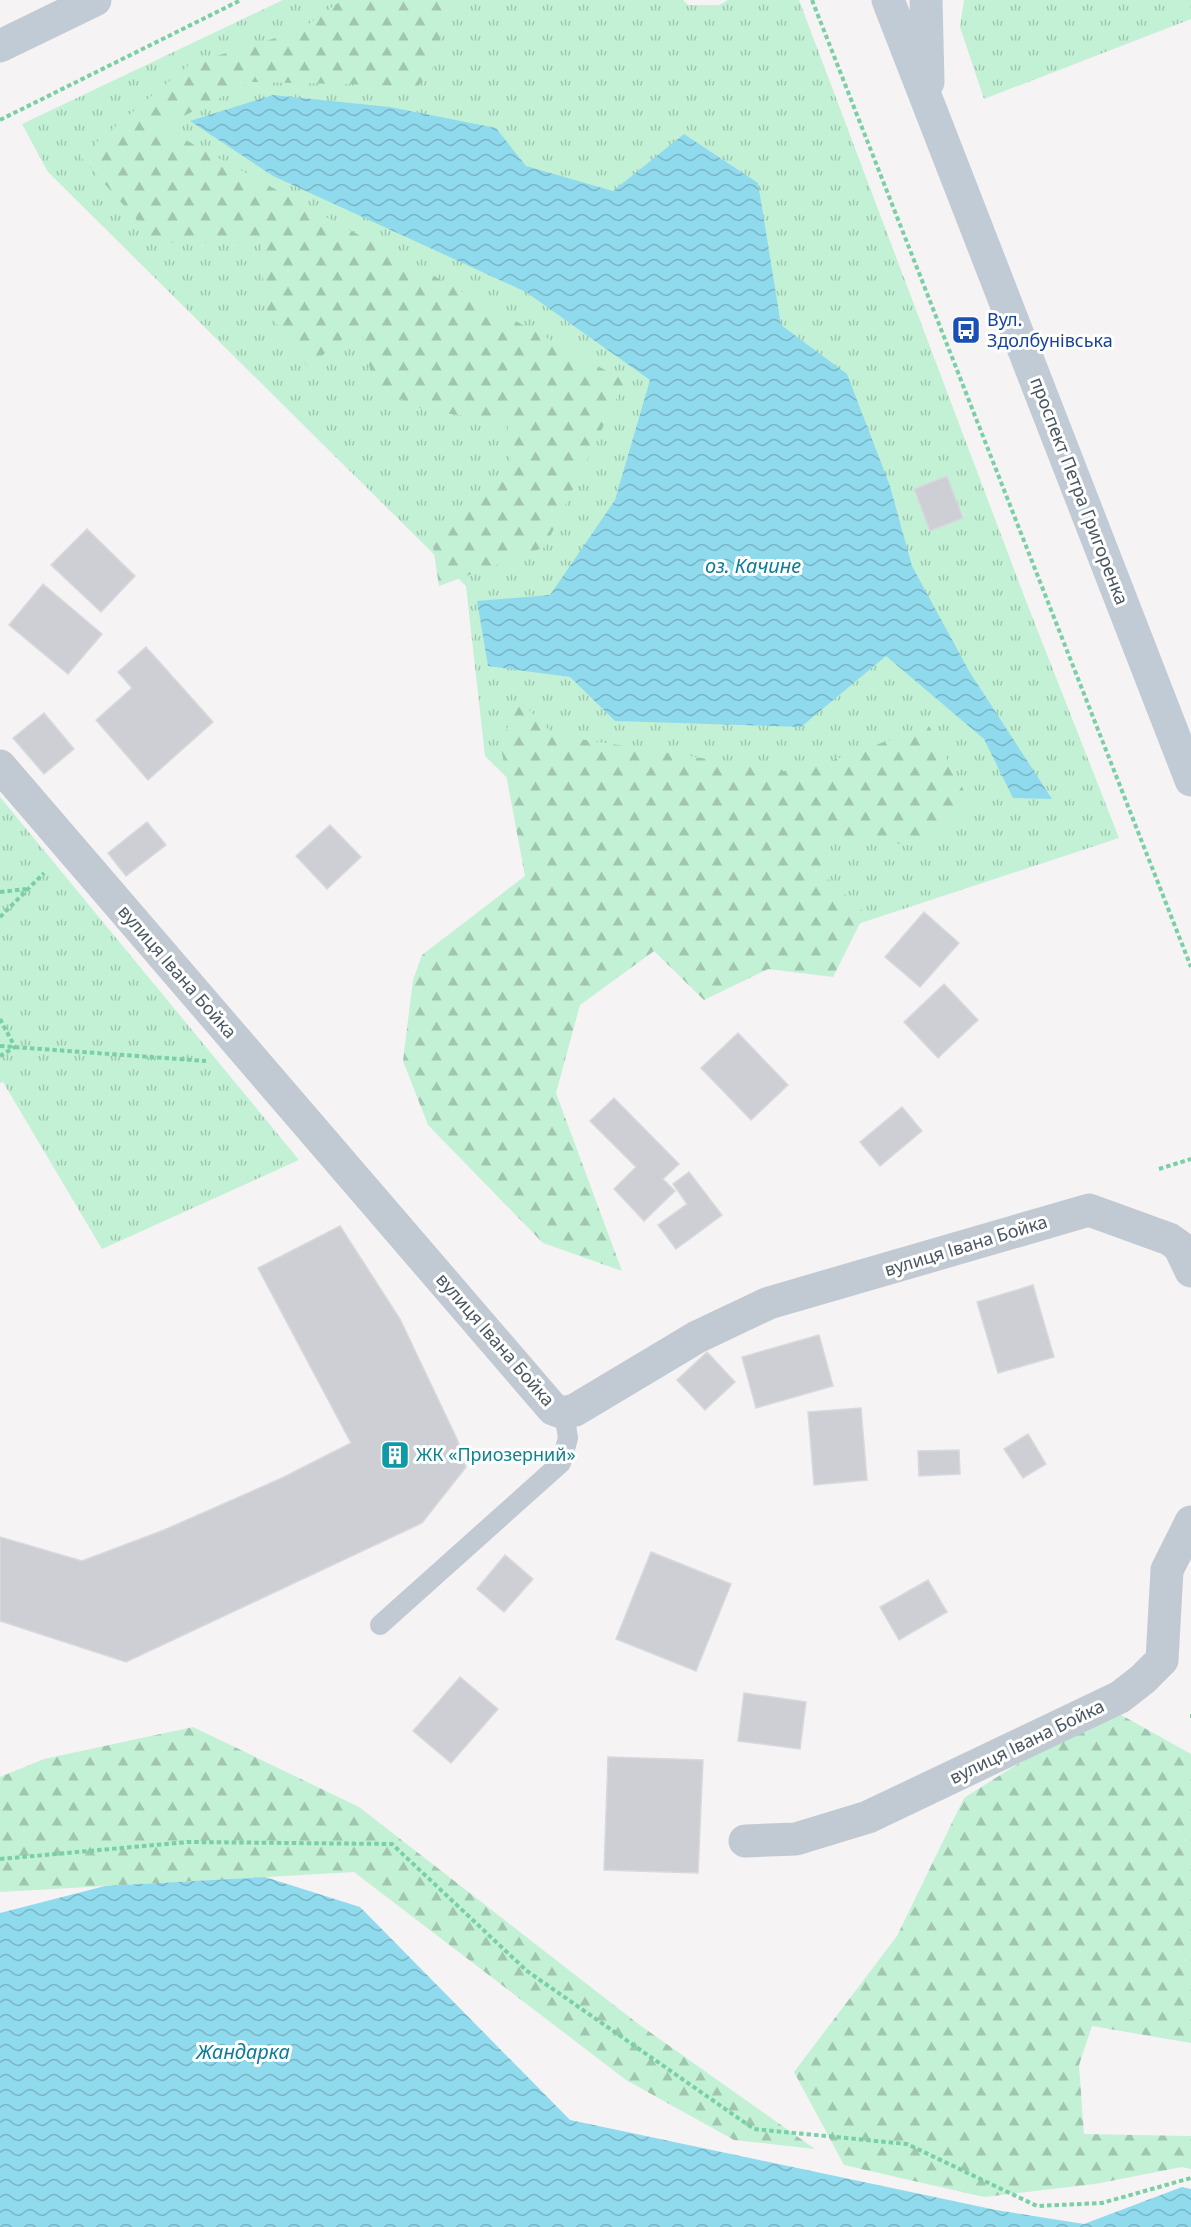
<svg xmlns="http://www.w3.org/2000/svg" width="1191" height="2227" font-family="'Noto Sans',sans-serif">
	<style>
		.grass { fill: url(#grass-tufts) }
		.forest { fill: url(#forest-firs) }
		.water { fill: url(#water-waves) }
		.building { fill: #cdcfd5; stroke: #d7d9de; stroke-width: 1.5 }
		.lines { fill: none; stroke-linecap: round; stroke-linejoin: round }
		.path { stroke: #7ad0a6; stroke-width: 4; stroke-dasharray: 4.5 3; stroke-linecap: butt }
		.lane { stroke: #c1cad2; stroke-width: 20 }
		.street { stroke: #c1cad2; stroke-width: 33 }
		.secondary { stroke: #c1cbd6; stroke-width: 33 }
		.labels { text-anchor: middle; stroke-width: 6; stroke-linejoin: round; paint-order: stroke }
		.transit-label { font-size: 18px; fill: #164399; stroke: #fff; text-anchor: start }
		.street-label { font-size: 18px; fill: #4a5661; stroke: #fff }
		.culture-label { font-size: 18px; fill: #0d838f; stroke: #fff; text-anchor: start }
		.water-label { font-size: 20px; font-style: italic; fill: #0c7c9b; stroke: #fff }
	</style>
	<defs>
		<pattern id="grass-tufts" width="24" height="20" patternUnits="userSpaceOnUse" patternTransform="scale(1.5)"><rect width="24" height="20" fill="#c3f1d5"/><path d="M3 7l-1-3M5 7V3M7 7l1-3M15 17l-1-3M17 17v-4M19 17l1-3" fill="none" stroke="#a0c6b0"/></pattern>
		<pattern id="forest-firs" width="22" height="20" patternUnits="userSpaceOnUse" patternTransform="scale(1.5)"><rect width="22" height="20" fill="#c3f1d5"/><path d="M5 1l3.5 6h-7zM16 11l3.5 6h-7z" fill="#a0c6b0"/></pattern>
		<pattern id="water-waves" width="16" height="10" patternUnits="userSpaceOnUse" patternTransform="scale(1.5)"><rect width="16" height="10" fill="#90daee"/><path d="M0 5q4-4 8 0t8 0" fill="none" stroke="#78b4c4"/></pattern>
	</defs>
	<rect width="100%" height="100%" fill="#f5f3f3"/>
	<path class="grass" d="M283 0H683L688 5H719L728 0H799L1026 601 1119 838 706 974 485 756 466 586 48 172 22 124Z
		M964 0H1191V19L984 99 960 27Z
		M0 797 299 1160 102 1249 3 1082 0 1083Z"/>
	<path class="forest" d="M342 0H448L433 69 418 86 251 82 162 127 625 381 545 547 439 586 433 546 511 464 507 419 428 412 374 386 360 325 308 367 265 308 261 242 157 243 80 156 190 64 299 31Z
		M521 702 554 735 797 773 929 726 971 804 923 847 826 834 828 879 865 913 833 977 768 969 704 1000 654 951 580 1005 556 1093 622 1271 543 1243 428 1125 403 1061 413 980 422 955 525 876 500 742Z
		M1114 1711 1191 1754V2043L1092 2026 1079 2065 1084 2134 1191 2136V2169L1182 2167 1095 2184 984 2197 844 2165 794 2072 897 1936 964 1798 1013 1767Z
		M193 1727 359 1807 637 2023 815 2149 734 2140 626 2080 354 1872 0 1892V1777L44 1759Z"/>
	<path class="water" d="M273 95 390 107 496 128 526 166 613 191 684 134 758 183 781 325 847 374 890 486 912 566 969 671 1052 799 1013 798 984 739 886 656 801 727 615 721 570 677 488 666 477 601 550 595 615 500 650 380 526 292 273 176 190 121Z
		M265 1877 360 1907 570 2120 996 2210 1084 2224 1182 2187 1191 2189V2227H0V1913L105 1886Z"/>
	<path class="building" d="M947 476 963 518 930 531 914 489Z
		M87 529 135 576 101 612 51 565Z
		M43 584 102 634 68 674 9 625Z
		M146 647 213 722 148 780 96 720 132 688 118 672Z
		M44 713 74 749 44 774 13 738Z
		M147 822 166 845 126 876 108 853Z
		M330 825 361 857 327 889 296 856Z
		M924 912 959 943 920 987 885 957Z
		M944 984 978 1020 938 1058 904 1022Z
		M738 1033 788 1085 751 1120 701 1068Z
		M614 1098 679 1164 663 1179 675 1191 644 1221 614 1189 636 1167 590 1121Z
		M902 1107 922 1131 880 1166 860 1142Z
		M689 1172 722 1215 676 1249 658 1225 687 1204 673 1184Z
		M340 1226 400 1319 457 1439 466 1467 422 1523 126 1662 0 1621V1537L82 1561 164 1530 282 1478 351 1443 258 1268Z
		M1033 1285 1054 1357 998 1373 977 1302Z
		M819 1335 833 1386 756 1408 742 1357Z
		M707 1352 735 1382 705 1410 677 1380Z
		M861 1408 867 1480 814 1485 808 1412Z
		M1028 1434 1046 1464 1023 1478 1004 1449Z
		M959 1450 960 1474 919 1476 918 1451Z
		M651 1552 731 1584 696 1671 616 1639Z
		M505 1555 533 1579 504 1612 477 1589Z
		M928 1580 947 1612 899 1640 880 1607Z
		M460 1677 498 1709 451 1763 413 1731Z
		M744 1693 806 1702 800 1749 738 1741Z
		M608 1757 703 1760 698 1873 604 1870Z"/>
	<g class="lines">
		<path class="path" d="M812 0 1191 967
			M0 120 241 0
			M0 892 26 889
			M0 917 44 873
			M0 1019 15 1047 0 1056
			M0 1046 206 1061
			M1159 1169 1191 1159
			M1190 1716H1191
			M0 1859 188 1842 392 1844 527 1971 754 2129 907 2144 1037 2206 1102 2203 1191 2178"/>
		<path class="lane" d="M380 1625 561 1463 568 1438 564 1413"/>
		<path class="street" d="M0 766 553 1409 564 1413 575 1410 697 1337 769 1303 1089 1210 1169 1239 1179 1246 1191 1271
			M745 1841 796 1839 868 1817 1120 1697 1143 1679 1162 1660 1167 1570 1191 1522"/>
		<path class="secondary" d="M888 0 1191 780
			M926 0 928 82
			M0 46 95 0"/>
	</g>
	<defs>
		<g id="bus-square" transform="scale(1.5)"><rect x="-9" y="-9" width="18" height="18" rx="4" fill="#1a4fb4" stroke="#fff"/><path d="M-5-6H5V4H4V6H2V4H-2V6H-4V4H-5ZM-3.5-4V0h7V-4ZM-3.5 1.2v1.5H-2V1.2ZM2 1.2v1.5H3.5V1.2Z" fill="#fff"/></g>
		<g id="building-square" transform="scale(1.5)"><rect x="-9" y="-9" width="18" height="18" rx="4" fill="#0f9aa8" stroke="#fff"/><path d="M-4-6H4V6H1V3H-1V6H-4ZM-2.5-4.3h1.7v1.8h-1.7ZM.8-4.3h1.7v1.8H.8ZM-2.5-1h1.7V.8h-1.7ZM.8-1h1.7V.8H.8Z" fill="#fff"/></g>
	</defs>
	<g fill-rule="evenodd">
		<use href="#bus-square" x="966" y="330"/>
		<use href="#building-square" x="395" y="1455"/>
	</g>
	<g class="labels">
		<g class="transit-label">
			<text x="987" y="326">Вул.<tspan x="987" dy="21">Здолбунівська</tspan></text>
		</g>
		<g class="street-label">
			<text transform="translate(1079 491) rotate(69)" y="6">проспект Петра Григоренка</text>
			<text transform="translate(177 972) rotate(49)" y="6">вулиця Івана Бойка</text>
			<text transform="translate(966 1246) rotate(-17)" y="6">вулиця Івана Бойка</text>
			<text transform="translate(495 1340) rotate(49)" y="6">вулиця Івана Бойка</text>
			<text transform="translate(1027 1742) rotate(-26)" y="6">вулиця Івана Бойка</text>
		</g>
		<g class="culture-label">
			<text x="416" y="1461">ЖК «Приозерний»</text>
		</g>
		<g class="water-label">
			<text x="753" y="573">оз. Качине</text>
			<text x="243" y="2059">Жандарка</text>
		</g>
	</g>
</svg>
